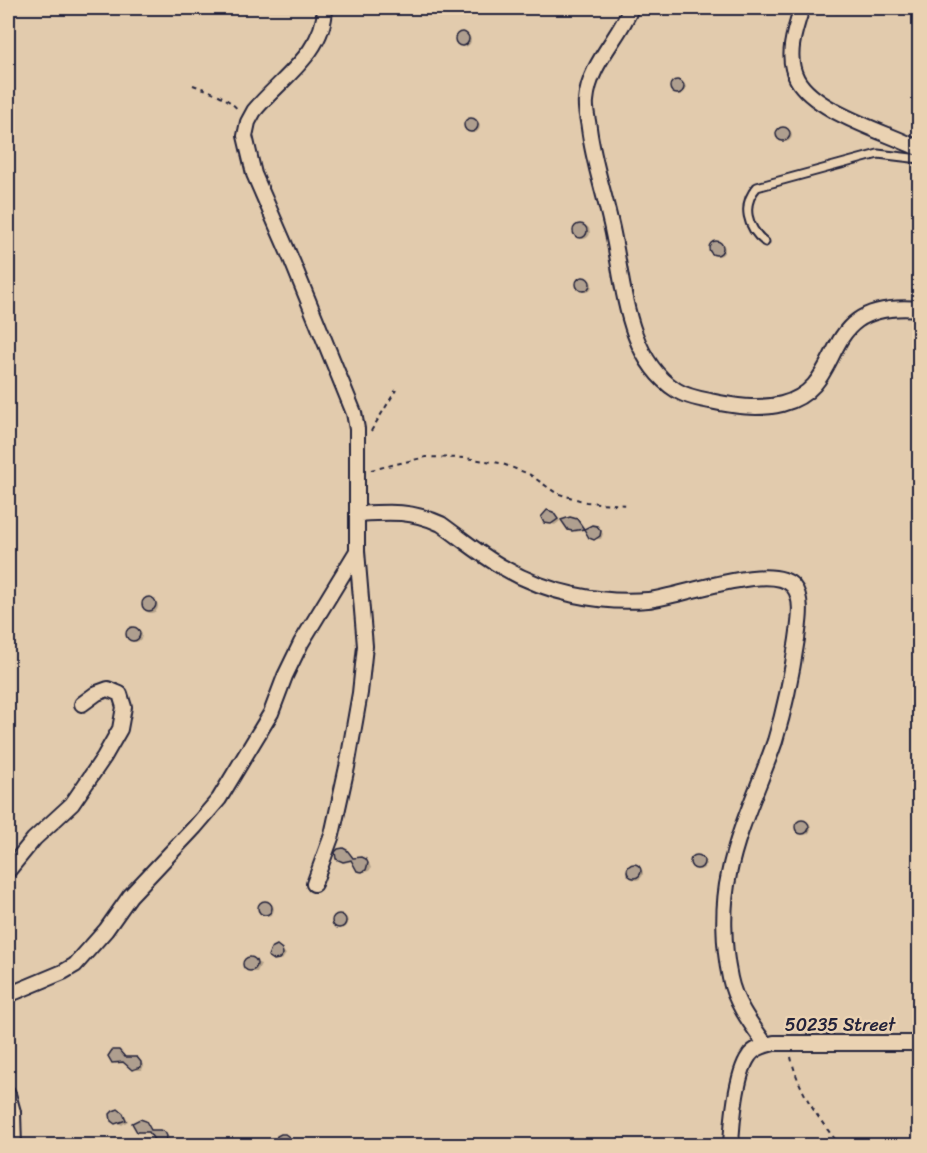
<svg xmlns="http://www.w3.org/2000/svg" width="927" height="1153" font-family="Sriracha,sans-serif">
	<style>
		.shadow { fill: #0003 }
		.building { fill: #af9f8f; stroke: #22223b; stroke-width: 1.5 }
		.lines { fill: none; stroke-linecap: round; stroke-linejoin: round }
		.lane-casing { stroke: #22223b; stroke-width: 11 }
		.street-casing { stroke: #22223b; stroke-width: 18 }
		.path { stroke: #22223b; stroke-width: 2; stroke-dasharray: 4.5 4.5; stroke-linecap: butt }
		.lane { stroke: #ead2b2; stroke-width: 7 }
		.street { stroke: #ead2b2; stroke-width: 14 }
		.labels { text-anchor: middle; stroke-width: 5; stroke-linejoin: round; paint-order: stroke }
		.street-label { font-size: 18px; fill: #22223b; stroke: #ead2b2 }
	</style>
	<rect width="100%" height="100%" fill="#e2cbad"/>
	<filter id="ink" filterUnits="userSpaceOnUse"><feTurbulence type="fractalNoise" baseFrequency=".0167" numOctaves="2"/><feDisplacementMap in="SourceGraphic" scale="12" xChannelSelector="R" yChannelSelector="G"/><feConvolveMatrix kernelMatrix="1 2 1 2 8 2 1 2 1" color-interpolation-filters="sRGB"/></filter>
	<g filter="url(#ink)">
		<path class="shadow" d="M828 8H842L843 10 842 13 836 14Z
			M457 40a7 7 0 1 1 14 0a7 7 0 1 1-14 0Z
			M672 88a7 7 0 1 1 14 0a7 7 0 1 1-14 0Z
			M466 126a7 7 0 1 1 14 0a7 7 0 1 1-14 0Z
			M778 135a7 7 0 1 1 14 0a7 7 0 1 1-14 0Z
			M576 232a7 7 0 1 1 14 0a7 7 0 1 1-14 0Z
			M711 249a7 7 0 1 1 14 0a7 7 0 1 1-14 0Z
			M578 285a7 7 0 1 1 14 0a7 7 0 1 1-14 0Z
			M553 513 560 521 555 525 545 522Z
			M578 521 585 530 596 527 600 529 603 534 601 539H594L586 530 576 532 570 529Z
			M144 606a7 7 0 1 1 14 0a7 7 0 1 1-14 0Z
			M128 635a7 7 0 1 1 14 0a7 7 0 1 1-14 0Z
			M797 828a7 7 0 1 1 14 0a7 7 0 1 1-14 0Z
			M343 849 350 853 355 860 361 859 369 863 371 868 369 871 364 872 356 868 353 861 344 863 337 858Z
			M692 863a7 7 0 1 1 14 0a7 7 0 1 1-14 0Z
			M629 873a7 7 0 1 1 14 0a7 7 0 1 1-14 0Z
			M260 909a7 7 0 1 1 14 0a7 7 0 1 1-14 0Z
			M334 922a7 7 0 1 1 14 0a7 7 0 1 1-14 0Z
			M279 947 286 954 282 960 270 956Z
			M249 959 261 964 257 972H253L245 966 246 961Z
			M116 1051 126 1059 138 1060 144 1065 142 1070H135L126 1063 116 1064 113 1062Z
			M121 1113 125 1115 128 1121 122 1125 116 1122Z
			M144 1121 152 1132 160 1131 169 1137 168 1144 165 1145 155 1140 151 1133H142L138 1131Z"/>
		<path class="building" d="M455 39a7 7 0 1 1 14 0a7 7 0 1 1-14 0Z
			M670 87a7 7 0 1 1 14 0a7 7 0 1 1-14 0Z
			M464 125a7 7 0 1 1 14 0a7 7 0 1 1-14 0Z
			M776 134a7 7 0 1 1 14 0a7 7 0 1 1-14 0Z
			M573 231a7 7 0 1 1 14 0a7 7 0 1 1-14 0Z
			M709 248a7 7 0 1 1 14 0a7 7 0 1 1-14 0Z
			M576 284a7 7 0 1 1 14 0a7 7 0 1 1-14 0Z
			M547 510 553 512 558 519 551 524 544 523 541 517Z
			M570 517 577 519 584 529 572 531 568 530 561 520Z
			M592 525 597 526 601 531 600 536 594 540 589 538 584 529Z
			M142 604a7 7 0 1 1 14 0a7 7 0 1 1-14 0Z
			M126 634a7 7 0 1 1 14 0a7 7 0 1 1-14 0Z
			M795 827a7 7 0 1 1 14 0a7 7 0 1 1-14 0Z
			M343 848 347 850 353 858 362 857 366 859 368 863 366 870 362 872 357 871 351 860 343 862 336 859 335 852 338 849Z
			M690 862a7 7 0 1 1 14 0a7 7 0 1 1-14 0Z
			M627 871a7 7 0 1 1 14 0a7 7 0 1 1-14 0Z
			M258 908a7 7 0 1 1 14 0a7 7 0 1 1-14 0Z
			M332 921a7 7 0 1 1 14 0a7 7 0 1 1-14 0Z
			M277 945 282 949 283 954 279 959 274 960 268 956 271 948Z
			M243 964a7 7 0 1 1 14 0a7 7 0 1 1-14 0Z
			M112 1050H119L125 1057H137L141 1062V1067L132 1070 123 1062 112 1063 108 1056Z
			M118 1109 123 1113 126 1120 115 1124 111 1121 110 1114 113 1111Z
			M140 1119 146 1121 151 1130H160L165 1132 167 1136 165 1143 160 1144 156 1143 149 1132H137L132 1123Z
			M281 1134H285L289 1137 291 1146H274L277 1136Z"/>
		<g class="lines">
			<g class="lane-casing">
				<path id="lane" d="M765 242C747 228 741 205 757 187L878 154 920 159"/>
			</g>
			<g class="street-casing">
				<path id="street" d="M325 8C324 53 280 79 254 111L248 122 245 136 254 174 292 261 354 413 357 429V514C389 512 411 510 441 524 462 539 482 556 504 568 547 593 599 604 648 600 680 597 772 561 793 586 804 599 799 623 797 639 792 673 785 708 775 741 760 785 738 828 729 874 722 906 723 945 730 978 735 1003 751 1024 766 1045
					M631 8C618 40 589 64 586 101 585 109 588 119 589 128 593 160 603 189 610 220 624 275 623 356 676 390 685 396 699 399 710 401 733 406 758 410 782 404 852 386 812 299 920 309
					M802 8C795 29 785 57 797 79 815 112 886 132 920 149
					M8 871 34 839 72 804 104 757 120 729 124 707 120 694 108 689 97 693 82 704
					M314 884 332 835 347 767 360 693 365 646 357 551V514
					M8 995 63 972 75 965 106 930 130 896 195 827 219 799 271 713 285 676 301 643 357 551
					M8 1094 13 1112 14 1146
					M731 1146C732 1123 736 1074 749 1056 754 1048 765 1045 774 1043H920"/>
			</g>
			<path class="path" d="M193 85C210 91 227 96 239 111
				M371 431 396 390
				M371 470 426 457 465 458 500 463 529 474 556 493 586 502 627 505
				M791 1057C798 1090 819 1121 841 1146"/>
			<use href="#lane" class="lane"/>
			<use href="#street" class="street"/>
		</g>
	</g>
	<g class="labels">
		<g class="street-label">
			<text x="840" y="1031">50235 Street</text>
		</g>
	</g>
	<rect width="927" height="1153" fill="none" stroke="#ead2b2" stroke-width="30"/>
	<rect x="15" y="15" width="897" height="1123" fill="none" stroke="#22223b" stroke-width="2" filter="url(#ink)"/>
</svg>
